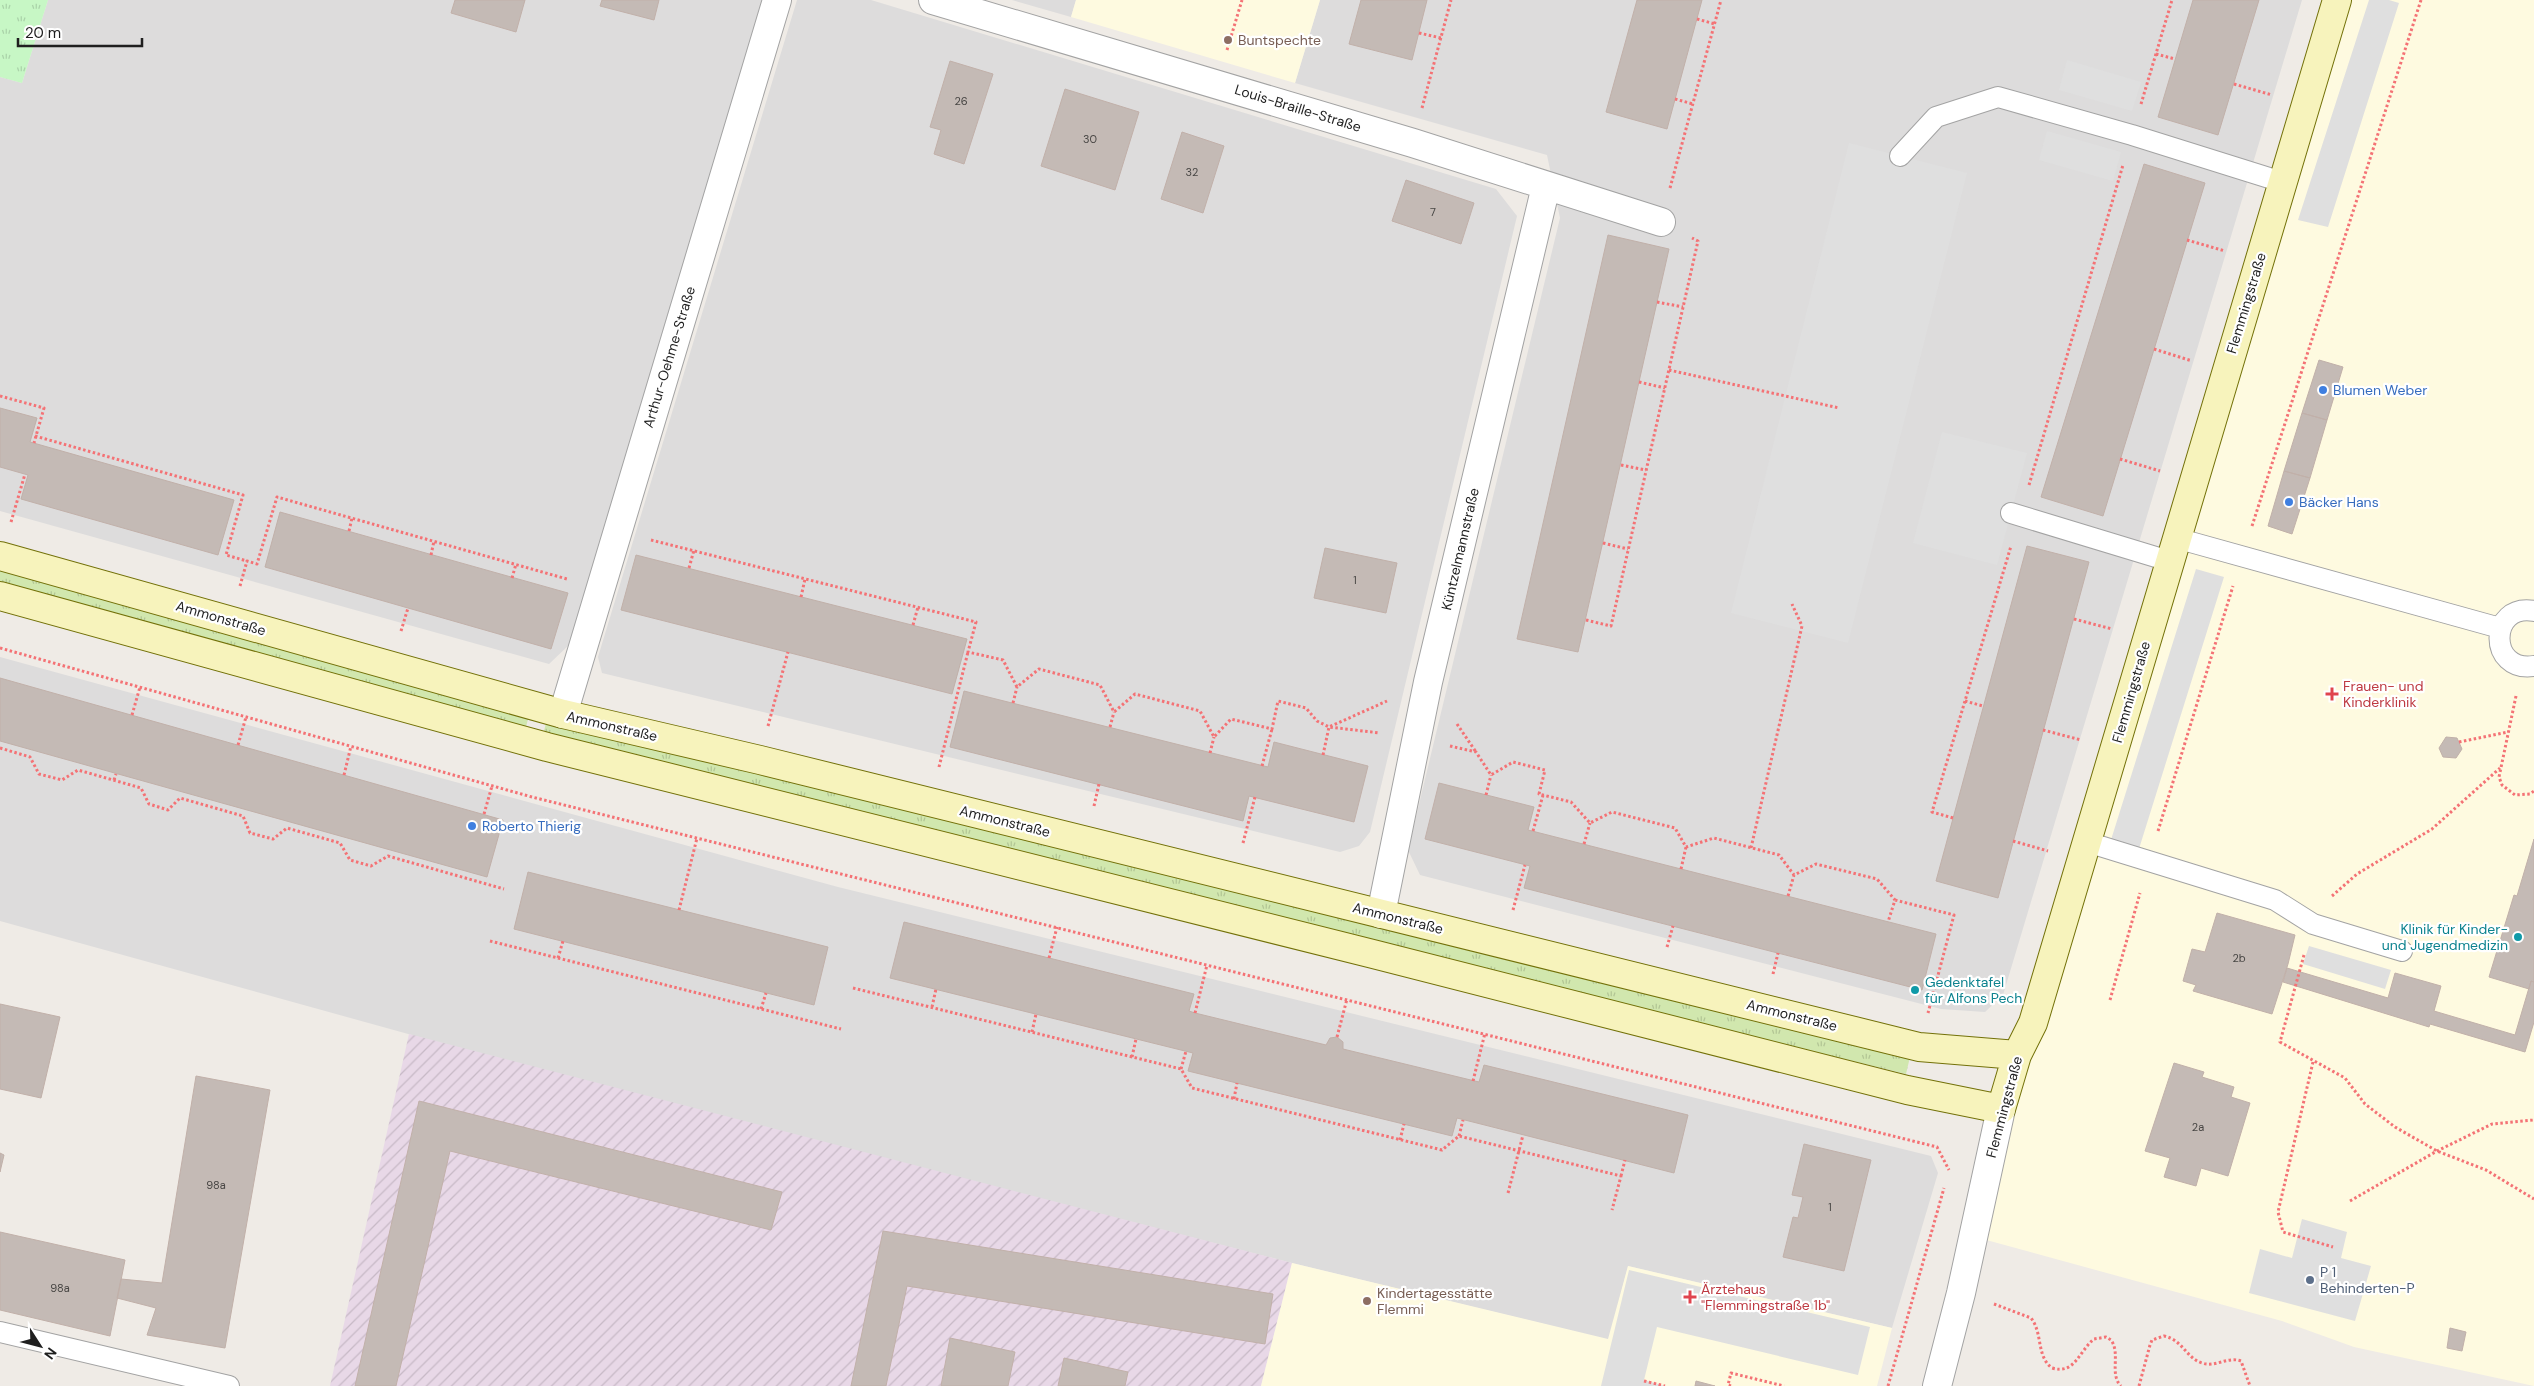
<svg xmlns="http://www.w3.org/2000/svg" width="2534" height="1386" font-family="'DM Sans',sans-serif">
	<style>
		.residential { fill: #dddcdc }
		.industrial { fill: url(#industrial-furrows) }
		.education { fill: #fefae0 }
		.grass { fill: url(#grass-tufts) }
		.park { fill: url(#park-tufts) }
		.parking { fill: #dfdfdf }
		.building { fill: #c4bab5; stroke: #c1b0a9 }
		.lines { fill: none; stroke-linecap: round; stroke-linejoin: round }
		.lane-casing { stroke: #a3a3a3; stroke-width: 22 }
		.street-casing { stroke: #a3a3a3; stroke-width: 30 }
		.secondary-casing { stroke: #737109; stroke-width: 30 }
		.path { stroke: #f47275; stroke-width: 3; stroke-dasharray: 2.5 2.5; stroke-linecap: butt }
		.lane { stroke: #fff; stroke-width: 20 }
		.street { stroke: #fff; stroke-width: 28 }
		.secondary { stroke: #f7f3bc; stroke-width: 28 }
		.education-dot { fill: #8d6e63; stroke: #fff; stroke-width: 2 }
		.shop-dot { fill: #3f7fe0; stroke: #fff; stroke-width: 2 }
		.health-dot { fill: #e0444e; stroke: #fff; stroke-width: 2 }
		.culture-dot { fill: #0f9aa8; stroke: #fff; stroke-width: 2 }
		.service-dot { fill: #5c6f8a; stroke: #fff; stroke-width: 2 }
		.labels { text-anchor: middle; stroke-width: 4.5; stroke-linejoin: round; paint-order: stroke }
		.number-label { font-size: 11px; fill: #484644 }
		.education-label { font-size: 14px; fill: #785e54; stroke: #fff; text-anchor: start }
		.street-label { font-size: 14px; fill: #1f1f1f; stroke: #fff }
		.shop-label { font-size: 14px; fill: #366cbe; stroke: #fff; text-anchor: start }
		.health-label { font-size: 14px; fill: #be3a42; stroke: #fff; text-anchor: start }
		.culture-label { font-size: 14px; fill: #0d838f; stroke: #fff; text-anchor: end }
		.service-label { font-size: 14px; fill: #4e5e75; stroke: #fff; text-anchor: start }
	</style>
	<defs>
		<pattern id="industrial-furrows" width="10" height="10" patternUnits="userSpaceOnUse" patternTransform="scale(1.25)"><rect width="10" height="10" fill="#e8d8e7"/><path d="M-1 1l2-2M0 10L10 0M9 11l2-2" fill="none" stroke="#c7b9c6"/></pattern>
		<pattern id="grass-tufts" width="24" height="20" patternUnits="userSpaceOnUse" patternTransform="scale(1.25)"><rect width="24" height="20" fill="#d1e7ae"/><path d="M3 7l-1-3M5 7V3M7 7l1-3M15 17l-1-3M17 17v-4M19 17l1-3" fill="none" stroke="#b3c695"/></pattern>
		<pattern id="park-tufts" width="24" height="20" patternUnits="userSpaceOnUse" patternTransform="scale(1.25)"><rect width="24" height="20" fill="#c7f7c5"/><path d="M3 7l-1-3M5 7V3M7 7l1-3M15 17l-1-3M17 17v-4M19 17l1-3" fill="none" stroke="#aad3a9"/></pattern>
	</defs>
	<rect width="100%" height="100%" fill="#efebe6"/>
	<path class="residential" d="M48 0H762L569 645 549 664 0 511V77L22 83Z
		M797 0H871L1496 189 1517 216 1370 832 1359 846 1340 852 602 673 598 657Z
		M1012 0H1076L1071 17Z
		M1320 0H2302L2003 995 1985 1012 1941 1009 1420 875 1408 850 1560 218 1547 155 1295 83Z
		M0 657 838 887 1931 1156 1938 1173 1892 1328 1628 1266 1609 1340 1292 1263 542 1071 0 921Z"/>
	<path class="industrial" d="M409 1034 1292 1263 1261 1386H330Z"/>
	<path class="education" d="M1076 0H1320L1295 83 1071 17Z
		M2337 0H2534V1386L2354 1347 2282 1321 1979 1238 2001 1109Z
		M1292 1263 1608 1339 1628 1266 1892 1328 1877 1386H1261Z"/>
	<path class="grass" d="M0 567 529 715 525 731 0 583Z
		M547 719 1910 1057 1906 1074 1376 945 543 735Z"/>
	<path class="park" d="M0 0H48L22 83 0 77Z"/>
	<path class="parking" d="M2369 0H2389L2399 3 2328 227 2298 220Z
		M2067 60 2141 82 2132 111 2059 90Z
		M2047 131 2121 152 2113 181 2039 160Z
		M1849 143 1967 173 1848 643 1731 613Z
		M1942 432 2027 453 1997 565 1913 543Z
		M2196 569 2224 577 2138 852 2110 843Z
		M2309 946 2391 970 2385 989 2303 964Z
		M2302 1219 2347 1232 2341 1258 2371 1266 2355 1321 2249 1293 2260 1249 2292 1258Z
		M1629 1270 1870 1327 1858 1375 1657 1327 1644 1380 1665 1386H1601Z"/>
	<path class="building" d="M455 0H525L516 32 451 13Z
		M602 0H659L654 20 600 6Z
		M1361 0H1427L1412 60 1349 44Z
		M1637 0H1702L1667 129 1606 112Z
		M2193 0H2259L2218 135 2158 117Z
		M950 61 993 74 964 164 934 154 941 130 930 127Z
		M1065 89 1139 112 1115 190 1041 166Z
		M1182 132 1224 146 1203 213 1161 199Z
		M2144 164 2205 183 2103 516 2041 497Z
		M1406 180 1474 203 1461 244 1392 221Z
		M1608 235 1669 249 1578 652 1517 639Z
		M2319 360 2343 367 2327 420 2302 413Z
		M0 408 37 418 30 442 234 500 218 555 21 499 28 475 0 467Z
		M2302 413 2327 420 2310 478 2284 471Z
		M2284 471 2310 478 2292 534 2268 526Z
		M280 512 568 593 551 649 265 567Z
		M2027 546 2089 562 1998 898 1936 881Z
		M1325 548 1397 563 1386 613 1314 598Z
		M636 555 967 639 952 694 621 610Z
		M0 678 503 820 487 877 0 741Z
		M964 691 1268 767 1274 742 1368 766 1354 822 1249 796 1243 821 950 747Z
		M2446 737 2457 738 2462 749 2456 758 2443 757 2439 748Z
		M1439 783 1534 807 1528 830 1936 934 1922 990 1524 888 1530 866 1425 839Z
		M2534 839V982L2531 981 2529 989 2489 977 2514 895 2517 896Z
		M528 872 828 947 814 1005 514 929Z
		M2217 913 2295 935 2288 964 2272 1014 2193 991 2196 985 2183 981 2192 949 2205 952Z
		M904 922 1194 994 1189 1011 1195 1013 1326 1045 1330 1038 1337 1037 1343 1042V1049L1479 1082 1484 1065 1688 1115 1674 1173 1457 1118 1452 1136 1188 1071 1193 1053 890 978Z
		M2287 968 2388 998 2395 973 2441 986 2434 1011 2515 1035 2531 981 2534 982V1022L2525 1052 2430 1024 2429 1027 2283 982Z
		M0 1004 60 1017 41 1098 0 1089Z
		M2174 1063 2204 1072 2202 1077 2234 1087 2231 1097 2250 1103 2228 1176 2201 1168 2196 1186 2164 1177 2170 1158 2145 1151Z
		M196 1076 270 1090 225 1348 147 1335 156 1308 117 1298 121 1279 162 1283Z
		M419 1101 782 1192 771 1230 450 1151 396 1386H355Z
		M1804 1144 1871 1160 1844 1271 1783 1257 1793 1217 1798 1218 1803 1197 1792 1195Z
		M0 1153 4 1155 0 1172Z
		M883 1231 1273 1294 1265 1344 907 1286 886 1386H851Z
		M0 1232 125 1260 110 1336 0 1310Z
		M2450 1328 2466 1332 2462 1351 2447 1348Z
		M950 1338 1015 1352 1008 1386H941Z
		M1064 1358 1128 1372 1125 1386H1058Z
		M1696 1381 1715 1386H1695Z"/>
	<g class="lines">
		<g class="lane-casing">
			<path id="lane" d="M1900 156 1936 117 1998 97 2132 135 2282 182
				M2011 513 2169 561
				M2176 538 2500 628
				M2534 611C2488 603 2488 673 2534 666
				M2087 842 2275 900 2313 924 2402 951
				M0 1332 229 1386"/>
		</g>
		<g class="street-casing">
			<path id="street" d="M933 0 1413 143 1661 222
				M563 714 777 0
				M1381 914 1428 682 1546 186
				M1937 1386 1961 1293 2001 1109"/>
		</g>
		<g class="secondary-casing">
			<path id="secondary" d="M0 556 563 714 760 760 1919 1047 2017 1055
				M0 596 547 747 1373 954 1907 1090 2001 1109 2017 1055 2033 1023 2337 0"/>
		</g>
		<path class="path" d="M1697 19 1715 24
			M1419 33 1441 38
			M1227 50 1242 0
			M2156 54 2175 59
			M2234 84 2272 95
			M1675 99 1693 104
			M2141 104 2172 0
			M1422 108 1451 0
			M1670 188 1721 0
			M2187 240 2225 251
			M1657 302 1683 307
			M2154 349 2192 361
			M1669 370 1839 408
			M1639 382 1665 388
			M0 396 44 408 34 443
			M35 436 243 495 226 555 247 561
			M2120 459 2160 471
			M1621 465 1646 470
			M2029 485 2123 165
			M11 522 25 474
			M2252 526 2421 0
			M349 531 352 518
			M651 540 976 622 968 652 1003 660 1017 687 1039 669 1100 685 1114 712 1135 694 1200 711 1214 737 1231 719 1272 729 1278 701 1306 708 1317 721 1329 727 1387 701
			M1603 543 1628 549
			M431 555 434 541
			M689 568 694 550
			M512 578 516 564
			M240 586 247 561 257 564 277 497 567 579
			M801 597 805 579
			M2074 619 2112 629
			M1586 620 1611 626 1698 241 1692 238
			M913 625 918 607
			M401 631 408 608
			M0 648 532 797 1937 1147 1949 1170
			M2516 696 2499 777 2502 785 2515 795 2530 794 2534 791
			M1965 701 1983 706
			M1013 703 1017 687
			M132 715 140 687
			M1457 724 1476 752
			M768 726 788 652
			M1110 727 1114 712
			M2043 730 2081 740
			M2459 742 2508 732
			M238 745 246 717
			M1450 746 1476 752 1491 775 1513 762 1545 770 1539 794 1571 802 1590 823 1612 812 1675 828 1686 847 1714 838 1779 855 1794 875 1816 864 1877 879 1895 900 1888 922
			M0 748 30 757 39 774 62 780 78 770 141 788 149 804 168 810 180 798 243 816 250 833 273 839 287 828 340 843 350 860 371 866 388 856 504 889
			M1210 753 1214 737
			M1323 755 1329 727 1380 733
			M1262 766 1272 729
			M939 767 968 652
			M344 775 351 746
			M114 780 116 774
			M1486 795 1491 775
			M1094 806 1099 784
			M484 814 492 786
			M1953 818 1932 812 2011 546
			M1533 831 1543 795
			M2158 831 2233 586
			M2013 841 2048 851
			M1243 843 1255 797
			M1584 844 1590 823
			M1751 848 1802 626 1792 604
			M1681 869 1686 847
			M1788 896 1794 875
			M2332 896 2357 874 2432 829 2500 768
			M1895 900 1954 915 1928 1013
			M679 910 697 838
			M1513 910 1525 865
			M490 941 841 1029
			M1667 947 1673 926
			M2304 955 2280 1042 2345 1078 2365 1104 2395 1127 2437 1151 2486 1170 2534 1199
			M558 958 563 941
			M1049 958 1057 927
			M1773 974 1778 953
			M853 988 1181 1069 1192 1088 1442 1150 1459 1136 1621 1176 1612 1210
			M2110 1000 2140 893
			M932 1007 936 989
			M761 1009 766 993
			M1195 1013 1207 965
			M1032 1032 1036 1014
			M1337 1037 1347 999
			M1132 1057 1136 1039
			M2313 1062 2278 1212 2283 1232 2333 1247
			M1181 1069 1186 1051
			M1473 1081 1485 1033
			M1234 1099 1237 1083
			M1459 1136 1463 1120
			M1400 1140 1404 1124
			M1621 1176 1625 1160
			M1508 1193 1523 1135
			M2350 1201 2437 1151 2492 1124 2534 1120
			M1994 1304 2031 1318C2043 1333 2036 1356 2052 1368 2075 1375 2079 1351 2094 1339L2106 1337 2111 1340C2121 1354 2109 1374 2121 1386
			M1644 1381 1665 1386
			M1731 1386 1728 1385 1731 1373 1784 1386
			M1888 1386 1944 1188
			M2139 1386 2150 1345 2152 1340 2164 1336C2183 1340 2186 1358 2202 1363 2215 1368 2227 1356 2241 1361L2250 1386"/>
		<use href="#lane" class="lane"/>
		<use href="#street" class="street"/>
		<use href="#secondary" class="secondary"/>
	</g>
	<g class="education-dot">
		<circle cx="1228" cy="40" r="5"/>
		<circle cx="1367" cy="1301" r="5"/>
	</g>
	<g class="shop-dot">
		<circle cx="2323" cy="390" r="5"/>
		<circle cx="2289" cy="502" r="5"/>
		<circle cx="472" cy="826" r="5"/>
	</g>
	<g class="health-dot">
		<path d="M2329.5 686.5h5v5h5v5h-5v5h-5v-5h-5v-5h5z"/>
		<path d="M1687.5 1289.5h5v5h5v5h-5v5h-5v-5h-5v-5h5z"/>
	</g>
	<g class="culture-dot">
		<circle cx="2518" cy="937" r="5"/>
		<circle cx="1915" cy="990" r="5"/>
	</g>
	<circle class="service-dot" cx="2310" cy="1280" r="5"/>
	<g class="labels">
		<g class="number-label">
			<text x="961" y="105">26</text>
			<text x="1090" y="143">30</text>
			<text x="1192" y="176">32</text>
			<text x="1433" y="216">7</text>
			<text x="1355" y="584">1</text>
			<text x="2239" y="962">2b</text>
			<text x="2198" y="1131">2a</text>
			<text x="216" y="1189">98a</text>
			<text x="1830" y="1211">1</text>
			<text x="60" y="1292">98a</text>
		</g>
		<g class="education-label">
			<text x="1238" y="45">Buntspechte</text>
			<text x="1377" y="1298">Kindertagesstätte<tspan x="1377" dy="16">Flemmi</tspan></text>
		</g>
		<g class="street-label">
			<text transform="translate(1298 108) rotate(17)" y="5">Louis-Braille-Straße</text>
			<text transform="translate(2246 303) rotate(-73)" y="5">Flemmingstraße</text>
			<text transform="translate(669 357) rotate(-73)" y="5">Arthur-Oehme-Straße</text>
			<text transform="translate(1460 549) rotate(-77)" y="5">Küntzelmannstraße</text>
			<text transform="translate(221 618) rotate(16)" y="5">Ammonstraße</text>
			<text transform="translate(2131 692) rotate(-74)" y="5">Flemmingstraße</text>
			<text transform="translate(612 726) rotate(13)" y="5">Ammonstraße</text>
			<text transform="translate(1005 821) rotate(14)" y="5">Ammonstraße</text>
			<text transform="translate(1398 918) rotate(14)" y="5">Ammonstraße</text>
			<text transform="translate(1792 1015) rotate(14)" y="5">Ammonstraße</text>
			<text transform="translate(2004 1107) rotate(-75)" y="5">Flemmingstraße</text>
		</g>
		<g class="shop-label">
			<text x="2333" y="395">Blumen Weber</text>
			<text x="2299" y="507">Bäcker Hans</text>
			<text x="482" y="831">Roberto Thierig</text>
		</g>
		<g class="health-label">
			<text x="2343" y="691">Frauen- und<tspan x="2343" dy="16">Kinderklinik</tspan></text>
			<text x="1701" y="1294">Ärztehaus<tspan x="1701" dy="16">"Flemmingstraße 1b"</tspan></text>
		</g>
		<g class="culture-label">
			<text x="2508" y="934">Klinik für Kinder-<tspan x="2508" dy="16">und Jugendmedizin</tspan></text>
			<text x="1925" y="987" text-anchor="start">Gedenktafel<tspan x="1925" dy="16">für Alfons Pech</tspan></text>
		</g>
		<g class="service-label">
			<text x="2320" y="1277">P 1<tspan x="2320" dy="16">Behinderten-P</tspan></text>
		</g>
	</g>
	<g transform="translate(40 1346) rotate(126)" stroke="#ffffff" stroke-width="4" paint-order="stroke">
	<path d="M0-4L9 19L0 12L-9 19Z" fill="#1f1f1f"/>
	<text y="-8" font-size="14" font-weight="bold" text-anchor="middle" fill="#1f1f1f">N</text>
	</g>
	<path d="M18 38v8h124v-8" fill="none" stroke="#1f1f1f" stroke-width="2.5"/>
	<text x="25" y="38" font-size="15" fill="#1f1f1f" stroke="#ffffff" stroke-width="4" paint-order="stroke">20 m</text>
</svg>
